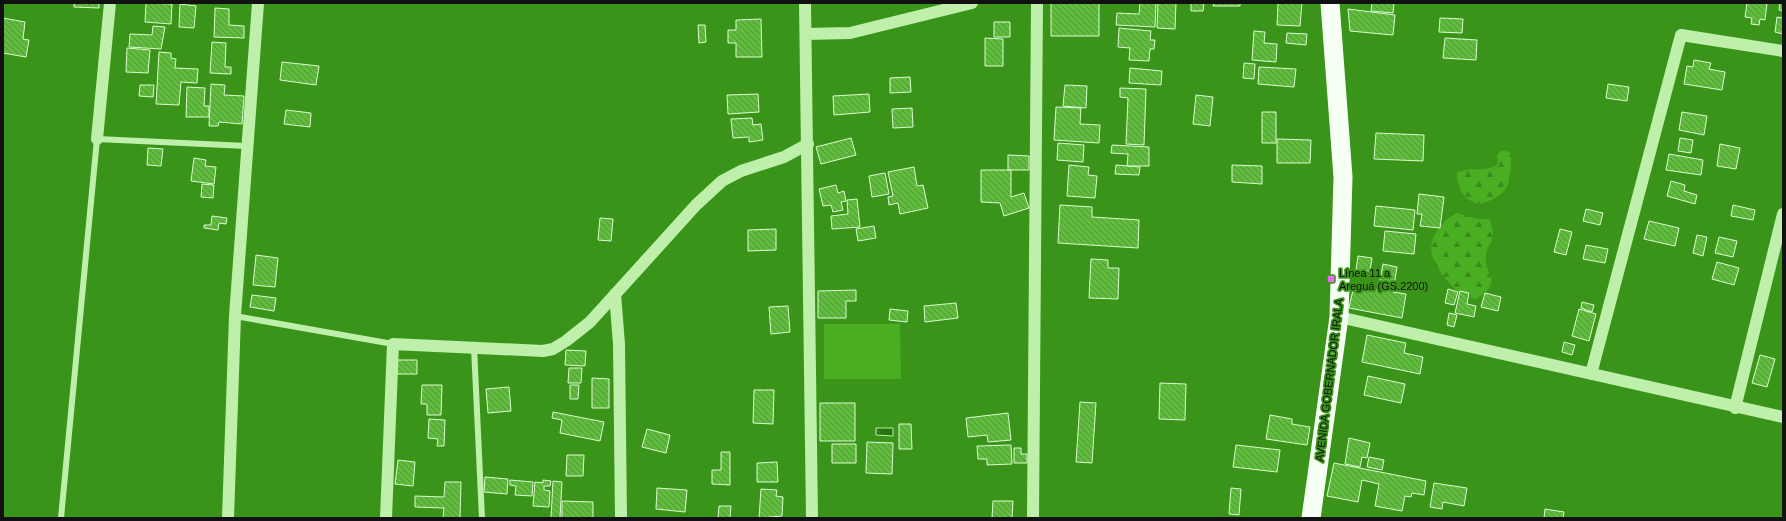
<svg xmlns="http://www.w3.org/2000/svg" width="1786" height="521" font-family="Helvetica,sans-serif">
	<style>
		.forest { fill: url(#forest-firs) }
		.pitch { fill: #49ae22 }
		.water { fill: url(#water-ripples); stroke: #b6f29e }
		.building { fill: url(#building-back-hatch); stroke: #ddfbd2 }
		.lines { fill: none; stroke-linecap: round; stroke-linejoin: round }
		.service { stroke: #bef0ab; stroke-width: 6 }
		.minor { stroke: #bef0ab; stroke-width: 12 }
		.primary { stroke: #f6fff4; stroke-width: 19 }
		.poi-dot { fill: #ee6aff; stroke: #3a9419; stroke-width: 1.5 }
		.labels { text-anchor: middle; stroke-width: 3.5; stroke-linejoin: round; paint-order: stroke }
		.poi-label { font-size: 11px; fill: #111; stroke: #3a9419; text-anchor: start }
		.street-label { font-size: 11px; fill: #111; stroke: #3a9419 }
	</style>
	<defs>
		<pattern id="forest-firs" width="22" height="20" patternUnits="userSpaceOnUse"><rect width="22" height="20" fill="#49ae22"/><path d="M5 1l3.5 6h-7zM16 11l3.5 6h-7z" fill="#3b8c1c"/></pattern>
		<pattern id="water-ripples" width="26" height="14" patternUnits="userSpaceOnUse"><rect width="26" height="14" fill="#2a7211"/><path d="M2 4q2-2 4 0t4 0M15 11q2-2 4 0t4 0" fill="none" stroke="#558743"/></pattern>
		<pattern id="building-back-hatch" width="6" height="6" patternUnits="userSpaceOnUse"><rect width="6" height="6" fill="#60bb3e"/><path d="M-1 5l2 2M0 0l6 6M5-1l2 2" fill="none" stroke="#4e9733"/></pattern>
	</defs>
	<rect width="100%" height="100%" fill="#3a9419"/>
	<path class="forest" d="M1502 150 1511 153C1511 182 1511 195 1480 204 1464 201 1456 188 1457 173 1472 165 1482 174 1498 164L1497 155Z
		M1457 213 1478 219H1489C1500 243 1483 244 1486 263 1487 270 1493 277 1491 284 1489 291 1482 295 1476 299 1469 298 1462 296 1457 291 1448 283 1435 267 1432 255 1428 238 1442 220 1457 213Z"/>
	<path class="pitch" d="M824 324H900L901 379H824Z"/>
	<path class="water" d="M876 428H893V436L876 435Z"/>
	<path class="building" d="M74 3H99V8L74 7Z
		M146 3 172 4 171 24 145 22Z
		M1051 3H1099V36H1051Z
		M1140 3H1156L1155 27 1116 25 1117 13 1139 14Z
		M1158 3H1176L1175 29 1157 28Z
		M1191 3H1204L1203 11H1191Z
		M1214 3H1240V6H1213Z
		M1278 3H1302L1300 26 1277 25Z
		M1372 3H1394L1393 13 1371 11Z
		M1747 3H1767L1765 20 1760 19 1759 25 1751 24 1752 18 1745 17Z
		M1780 3H1783V11L1779 10Z
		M180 4 196 6 194 28 179 27Z
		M215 8 229 9V25L244 26V38L214 37Z
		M1348 9 1395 15 1393 35 1350 31Z
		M1777 17 1783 18V34L1775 32Z
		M3 18 25 22 23 39 29 40 26 57 3 53Z
		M1440 18 1463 19 1462 33 1439 32Z
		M761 19 762 57H736V43H728V30H736V20Z
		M994 22H1010V37H994Z
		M698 25H705L706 42 699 43Z
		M153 26 165 27 161 49 129 47 130 34 152 35Z
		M1119 28 1151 31 1150 40H1155L1154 49H1150L1149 61 1129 60 1130 48 1118 47Z
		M1254 31 1265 32 1264 43 1277 44 1276 62 1252 60Z
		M1287 33 1307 34 1306 45 1286 43Z
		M985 38 1003 39V66H985Z
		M1445 38 1477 40 1476 60 1443 58Z
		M212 42 226 43 225 67H231V74L210 73Z
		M127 48 150 50 148 73 126 72Z
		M159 52 171 53V58L176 59 175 68 198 69 197 83 181 82 179 105 156 104Z
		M1694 60 1711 63 1709 69 1725 72 1722 90 1684 84 1687 66 1693 67Z
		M282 62 319 66 316 85 280 80Z
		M1244 63 1255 64 1254 79 1243 78Z
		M1259 67 1296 69 1294 87 1258 84Z
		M1130 68 1162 71 1161 85 1129 83Z
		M910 77 911 92 890 93V78Z
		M211 84 225 85 224 95 244 96 242 124 219 122 218 126H209Z
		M1608 84 1629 87 1627 101 1606 98Z
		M140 85H154L153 97 139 96Z
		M1065 85 1087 86 1086 108 1063 106Z
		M187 87 205 88 204 106H209V117H186Z
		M1120 88 1146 89 1144 145 1126 144 1128 98 1120 97Z
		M758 94 759 112 728 114 727 95Z
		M869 94 870 112 834 115 833 96Z
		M1196 95 1213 97 1210 126 1193 124Z
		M1056 107 1081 108 1080 124 1100 125 1099 143 1054 140Z
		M912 108 913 127 893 128 892 109Z
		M286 110 311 113 310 127 284 124Z
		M1262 112H1276V143H1262Z
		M1682 112 1707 116 1704 135 1679 130Z
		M752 118 753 125 761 124 763 140 749 142V137L733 138 731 119Z
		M1376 133 1424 135 1423 161 1374 159Z
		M851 138 856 155 821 164 816 147Z
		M1680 138 1693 140 1691 153 1678 151Z
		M1277 139 1311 140 1310 163H1277Z
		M1058 143 1084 145 1083 162 1057 160Z
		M1720 144 1740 148 1736 169 1717 166Z
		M1112 145 1149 147V166H1127L1128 154 1111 153Z
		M148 148 163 149 161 166 147 165Z
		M1669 154 1703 160 1701 175 1666 170Z
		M1008 155 1029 156V170H1008Z
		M194 158 206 160 205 166 216 167 214 184 191 181Z
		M1069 165 1089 167 1088 175 1097 176 1095 198 1067 196Z
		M1116 165 1140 167 1139 175 1115 174Z
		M1232 165 1262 166V184L1232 182Z
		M914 167 917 186 923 185 928 208 900 214 898 203 889 205 888 197 893 196 888 172Z
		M981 170H1011V197L1024 193 1029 208 1004 216 1000 203 981 202Z
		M885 173 889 194 872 197 869 176Z
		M1671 181 1685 185 1684 191 1697 195 1695 204 1667 196Z
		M202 184 214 185 213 198 201 197Z
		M836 185 838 193 844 191 846 201 841 202 843 210 833 212 831 205 823 206 819 189Z
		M1419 194 1444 197 1440 228 1420 226 1422 214H1417Z
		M857 199 860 227 832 229 831 216 848 214 847 200Z
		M1060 205 1092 207V217L1139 220 1138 248 1058 243Z
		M1733 205 1755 210 1753 220 1731 216Z
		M1376 206 1415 210 1413 230 1374 226Z
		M1586 209 1603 213 1600 225 1583 221Z
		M212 216 227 218 226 224 219 223 218 230 204 228V225H211Z
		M600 218 613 219 611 241 598 240Z
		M1649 221 1679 228 1675 246 1644 239Z
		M874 226 876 238 858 241 856 229Z
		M776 229V250L748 251V230Z
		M1560 229 1572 232 1566 255 1554 252Z
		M1385 231 1416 234 1414 254 1383 251Z
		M1697 235 1707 237 1703 256 1693 253Z
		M1719 237 1737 241 1733 257 1715 253Z
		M1586 245 1608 249 1605 263 1583 259Z
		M256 255 278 258 275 287 253 285Z
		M1358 256 1372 258 1370 271 1356 270Z
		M1091 259 1108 260V268H1119L1118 299 1089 298Z
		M1717 262 1739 268 1734 285 1712 279Z
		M1383 264 1397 267 1393 292 1406 294 1402 318 1349 308 1354 285 1378 290Z
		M1448 289 1458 292 1454 305 1445 303Z
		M856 290V301H846V318H818V291Z
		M1460 291 1469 293 1467 304 1476 306 1474 317 1455 313Z
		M1485 293 1501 297 1498 311 1481 307Z
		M252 295 276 298 274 311 250 307Z
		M1582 302 1594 305 1592 312 1581 308Z
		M956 303 958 318 925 322 924 306Z
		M788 306 790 332 771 334 769 307Z
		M890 309 908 311 907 322 889 320Z
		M1579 309 1596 314 1589 341 1572 336Z
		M1449 313 1457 315 1454 327 1447 325Z
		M1367 335 1406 343 1404 353 1423 357 1420 374 1362 362Z
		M1564 342 1575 345 1572 355 1562 352Z
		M566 350 586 351 585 366 565 365Z
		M1760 355 1775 359 1767 387 1752 383Z
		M397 360H417V374H397Z
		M569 368H582L581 383H568Z
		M1368 376 1405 384 1401 403 1364 395Z
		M592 378 609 379V408H592Z
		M1160 383 1186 384 1185 420 1159 419Z
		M422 385H442L441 415H427V404H421Z
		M570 385H579L578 399H570Z
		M509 387 511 411 488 413 486 389Z
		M754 390H774L773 424 753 423Z
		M1080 402 1096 403 1092 463 1076 462Z
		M820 403H855V441H820Z
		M553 412 604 422 600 441 560 433 562 420 552 418Z
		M1008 413 1011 440 988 442 987 435 968 437 966 418Z
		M1270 415 1292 419V424L1310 427 1307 445 1266 439Z
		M429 419 445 420 444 446H437L438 439 428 438Z
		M899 424H911L912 449H899Z
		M647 429 670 435 666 453 642 447Z
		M1349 438 1370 443 1367 458 1362 457 1360 467 1345 464Z
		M867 442 893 443 892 474 866 473Z
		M832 444H856V463H832Z
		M1011 445 1012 464 987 465V459H978L977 446Z
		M1236 445 1280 450 1277 472 1233 467Z
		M1014 448H1021V454H1027V463H1014Z
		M721 452H730V485L712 484V470H721Z
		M567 455H584L583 476H566Z
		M1369 457 1384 460 1382 470 1367 467Z
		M398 460 415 462 413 486 395 484Z
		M777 462 778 482H757V463Z
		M1334 463 1426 481 1424 495 1412 493 1411 497 1405 496 1402 511 1375 506 1379 484 1362 480 1358 502 1327 496Z
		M485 477 508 479 507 494 484 492Z
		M510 480 533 482 532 496 515 495 516 486 510 485Z
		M543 480 551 481 550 486H544V490L550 491 549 507 533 506 535 482 543 483Z
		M553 481 562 482 560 518H551Z
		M445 482H461L460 518H443L444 508 415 507V496L444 497Z
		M1434 483 1467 488 1464 506 1443 502 1442 509 1430 507Z
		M657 488 687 490 685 512 656 509Z
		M1231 488 1241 489 1239 515 1229 514Z
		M761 489 777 490 776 496 783 497 782 516 759 518Z
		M562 501 593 502V518H562Z
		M993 501H1013L1012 518H992Z
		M719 506H731L730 518H718Z
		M1545 509 1564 512 1563 518H1544Z"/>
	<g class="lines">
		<path class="service" d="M235 316 393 344
			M474 347 482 518
			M61 518 97 139 247 146"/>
		<path class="minor" d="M805 3 812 518
			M806 34 850 33 972 3
			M97 139 110 3
			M615 294 619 344 621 518
			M1339 317 1783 417
			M1591 374 1681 35 1783 51
			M1735 408 1783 214
			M228 518 235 316 258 3
			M386 518 393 344 543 351 553 349 566 341 590 322 696 205 722 181 741 171 784 157 808 144
			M1033 518 1037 3"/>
		<path class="primary" d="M1311 518 1339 317 1343 177 1330 3"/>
	</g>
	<rect class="poi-dot" x="1327" y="275" width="8" height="8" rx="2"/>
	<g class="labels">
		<g class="poi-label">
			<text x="1339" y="277">Línea 11 a<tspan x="1339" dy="13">Areguá (GS.2200)</tspan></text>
		</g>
		<g class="street-label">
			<text transform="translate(1329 380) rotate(-83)" y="4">AVENIDA GOBERNADOR IRALA</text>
		</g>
	</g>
	<rect width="1786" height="521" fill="none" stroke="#111111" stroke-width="8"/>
</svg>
